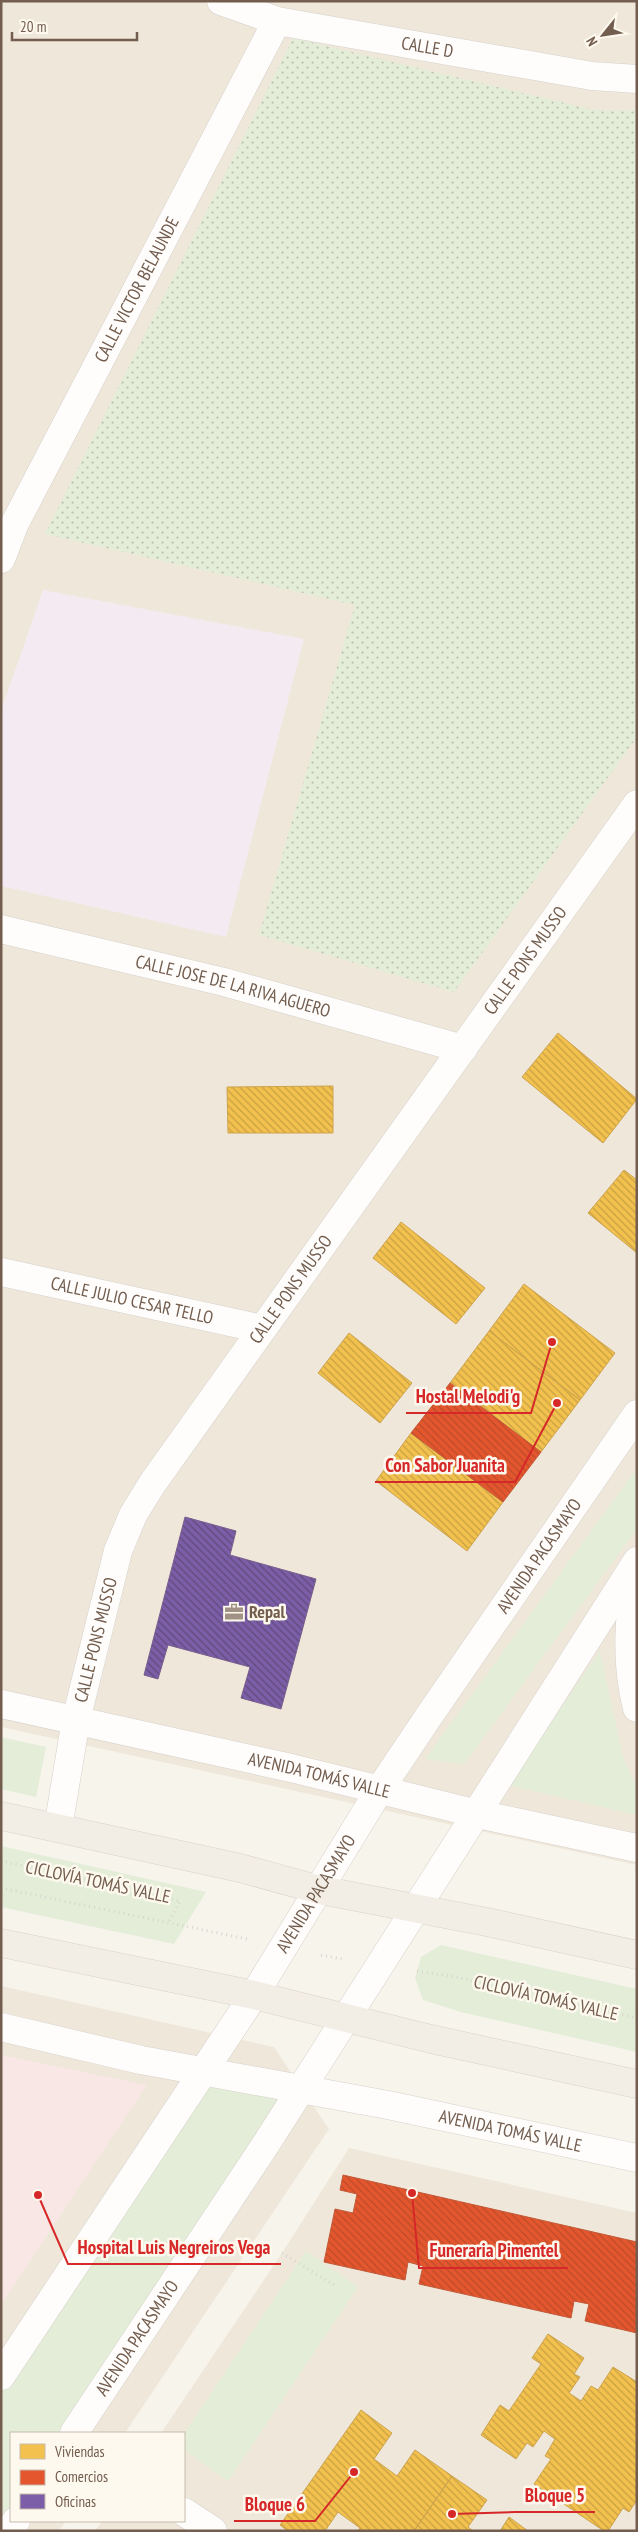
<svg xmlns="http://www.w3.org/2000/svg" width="638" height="2532" font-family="'PT Sans Narrow',sans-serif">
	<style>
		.residential { fill: #efe7da }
		.education { fill: #f4ebf2 }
		.medical { fill: #f8e7e4 }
		.grass { fill: #e3edd8 }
		.park { fill: url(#park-dots) }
		.homes { fill: url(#homes-back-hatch); stroke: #cca34e }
		.shops { fill: url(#shops-back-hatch); stroke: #c25938 }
		.offices { fill: url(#offices-back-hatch); stroke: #795e8c }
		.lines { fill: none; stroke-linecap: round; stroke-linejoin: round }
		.minor-casing { stroke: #d6d1ca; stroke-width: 29 }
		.secondary-casing { stroke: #d7d1ca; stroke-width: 29 }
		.primary-casing { stroke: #d8d1ca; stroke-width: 29 }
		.path { stroke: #d9d4cf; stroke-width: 3; stroke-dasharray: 1 4; stroke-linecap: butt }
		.minor { stroke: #fefdfc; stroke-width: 28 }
		.secondary { stroke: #fefdfc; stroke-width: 28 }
		.primary { stroke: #f2eee6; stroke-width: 28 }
		.labels { text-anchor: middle; stroke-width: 5; stroke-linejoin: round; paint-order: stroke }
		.street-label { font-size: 18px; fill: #735d4e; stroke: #fef9ee }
		.poi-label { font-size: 18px; font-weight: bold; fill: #735d4e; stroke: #fef9ee; text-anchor: start }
		.leader { fill: none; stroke: #d62828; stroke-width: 2 }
		.callout-dot { fill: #d62828; stroke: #fef9ee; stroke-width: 2 }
		.callout-label { font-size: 19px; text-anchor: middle; font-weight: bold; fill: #d62828; stroke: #fef9ee; stroke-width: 5; stroke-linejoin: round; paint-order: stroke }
	</style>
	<defs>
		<pattern id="park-dots" width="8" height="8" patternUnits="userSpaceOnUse" patternTransform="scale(1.25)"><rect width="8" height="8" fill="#e3edd8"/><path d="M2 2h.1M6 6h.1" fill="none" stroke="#bcc3b1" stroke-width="1.8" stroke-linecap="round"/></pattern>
		<pattern id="homes-back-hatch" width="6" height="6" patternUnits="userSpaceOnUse" patternTransform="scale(1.25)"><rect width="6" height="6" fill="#f2c14e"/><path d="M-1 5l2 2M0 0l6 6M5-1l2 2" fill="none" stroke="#c8a043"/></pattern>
		<pattern id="shops-back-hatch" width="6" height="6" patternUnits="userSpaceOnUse" patternTransform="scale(1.25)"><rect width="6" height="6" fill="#e4572e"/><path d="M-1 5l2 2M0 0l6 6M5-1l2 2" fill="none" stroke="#bd4b29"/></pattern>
		<pattern id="offices-back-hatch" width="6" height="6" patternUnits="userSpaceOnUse" patternTransform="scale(1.25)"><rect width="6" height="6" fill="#7b5ea7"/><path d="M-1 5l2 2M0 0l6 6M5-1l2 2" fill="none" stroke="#604a7c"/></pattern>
	</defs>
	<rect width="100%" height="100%" fill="#f7f4ec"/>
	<path class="residential" d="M1 1H637V1865L1 1727Z
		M1 1986 274 2047 329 2129 125 2433H11V2521H66L59 2531H1Z
		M349 2148 637 2213V2531H95L102 2521H184V2433H161L282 2253Z"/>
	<path class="education" d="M43 590 304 639 226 937 1 886V711Z"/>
	<path class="medical" d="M1 2055 147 2085 1 2305Z"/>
	<path class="grass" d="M637 1468V1529L464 1764 425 1759Z
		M600 1651 623 1757 637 1788V1815L508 1785Z
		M1 1737 46 1747 36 1797 1 1789Z
		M1 1846 206 1892 174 1944 1 1907Z
		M441 1945 637 1989V2052L461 2012 423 2000 415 1978 421 1957Z
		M205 2071 294 2100 73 2433H11V2521L1 2531V2375Z
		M306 2251 358 2287 228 2481 184 2450V2434Z"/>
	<path class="park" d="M293 38 594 110 637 111V737L454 992 259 935 355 605 45 534Z"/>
	<path class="homes" d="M558 1033 637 1099 603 1143 522 1077Z
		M333 1086V1133H228L227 1087Z
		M624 1170 637 1180V1253L588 1213Z
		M401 1222 485 1288 456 1324 373 1258Z
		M524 1284 615 1353 580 1400 489 1331Z
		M489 1331 580 1400 541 1452 450 1383Z
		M349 1333 412 1383 380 1423 318 1373Z
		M411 1433 503 1502 467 1551 376 1481Z
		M548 2334 584 2358 574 2374 580 2377 569 2393 581 2401 591 2386 598 2390 613 2367 637 2382V2500L629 2512 623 2508 608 2531H604L534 2484 551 2459 545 2456 555 2439 544 2431 533 2447 527 2443 516 2459 481 2435 500 2405 509 2411 541 2364 532 2358Z
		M361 2410 392 2433 374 2459 397 2476 415 2450 452 2476 414 2531H358L360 2528 338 2512 325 2531H288L280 2525Z
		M452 2476 487 2500 468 2527 473 2531H414Z
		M509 2517 528 2531H500Z"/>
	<path class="shops" d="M450 1383 541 1452 503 1502 411 1433Z
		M343 2175 637 2242V2333L585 2321 589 2304 574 2301 571 2318 419 2284 423 2266 408 2262 405 2280 324 2262 335 2209 353 2213 357 2194 340 2190Z"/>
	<path class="offices" d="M185 1517 236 1531 230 1555 316 1579 281 1709 241 1698 250 1667 168 1645 158 1679 144 1675Z"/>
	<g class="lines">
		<g class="minor-casing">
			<g id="minor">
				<path id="s1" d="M221 1 277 21 592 76 637 79"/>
				<path id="s2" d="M1 559 15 523 277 21"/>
				<path id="s3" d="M1 929 224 982 463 1049"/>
				<path id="s4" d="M1 1272 262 1329"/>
				<path id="s5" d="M58 1828 76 1720 118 1551 133 1515 152 1484 637 804"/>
				<path d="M184 2512 213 2531"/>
			</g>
		</g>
		<g class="secondary-casing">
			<g id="secondary">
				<path d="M636 1570C629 1616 625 1662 637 1708"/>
				<path id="s6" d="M1 1704 291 1768 478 1814 637 1848"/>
				<path id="s7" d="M1 2027 141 2060 388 2105 637 2158"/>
				<path id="s8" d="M1 2376 254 1995 380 1789 431 1713 637 1414"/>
				<path id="s9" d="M74 2433 264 2147 637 1561"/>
				<path d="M9 2531 16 2521"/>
			</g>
		</g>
		<g class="primary-casing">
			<path id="primary" d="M1 1816 240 1868 320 1890 487 1922 637 1955
				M1 1943 254 1995 431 2039 637 2084"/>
		</g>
		<path class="path" d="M1 1861 180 1901 168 1923
			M1 1888 247 1939
			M321 1955 342 1959
			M417 1971 456 1977 637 2018
			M282 2253 337 2287"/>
		<use href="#minor" class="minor"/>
		<use href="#secondary" class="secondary"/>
		<use href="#primary" class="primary"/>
	</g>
	<defs>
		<g id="office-bare" transform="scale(1.5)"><path d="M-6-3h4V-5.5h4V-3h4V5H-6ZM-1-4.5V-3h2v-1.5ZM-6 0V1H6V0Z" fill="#a19285" stroke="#fef9ee" stroke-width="2.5" paint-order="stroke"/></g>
	</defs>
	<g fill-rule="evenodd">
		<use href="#office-bare" x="234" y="1612"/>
	</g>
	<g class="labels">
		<g class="street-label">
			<text dy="6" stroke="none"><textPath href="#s1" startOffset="212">CALLE D</textPath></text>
			<text dy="6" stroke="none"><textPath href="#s2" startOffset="302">CALLE VICTOR BELAUNDE</textPath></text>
			<text dy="6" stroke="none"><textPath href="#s5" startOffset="1002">CALLE PONS MUSSO</textPath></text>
			<text dy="6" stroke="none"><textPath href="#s3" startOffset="239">CALLE JOSE DE LA RIVA AGUERO</textPath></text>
			<text dy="6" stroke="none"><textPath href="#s5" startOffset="598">CALLE PONS MUSSO</textPath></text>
			<text dy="6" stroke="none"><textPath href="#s4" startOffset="134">CALLE JULIO CESAR TELLO</textPath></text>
			<text dy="6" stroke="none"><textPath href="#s8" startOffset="981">AVENIDA PACASMAYO</textPath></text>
			<text dy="6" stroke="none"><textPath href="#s5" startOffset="192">CALLE PONS MUSSO</textPath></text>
			<text dy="6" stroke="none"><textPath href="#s6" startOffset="326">AVENIDA TOMÁS VALLE</textPath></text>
			<text transform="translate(98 1882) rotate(12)" y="6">CICLOVÍA TOMÁS VALLE</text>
			<text dy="6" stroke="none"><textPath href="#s8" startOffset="576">AVENIDA PACASMAYO</textPath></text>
			<text transform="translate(546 1998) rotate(13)" y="6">CICLOVÍA TOMÁS VALLE</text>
			<text dy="6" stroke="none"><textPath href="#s7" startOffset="520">AVENIDA TOMÁS VALLE</textPath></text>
			<text dy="6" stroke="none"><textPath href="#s9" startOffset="114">AVENIDA PACASMAYO</textPath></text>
		</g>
		<g class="poi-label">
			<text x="249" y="1618">Repal</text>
		</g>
	</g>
	<path class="leader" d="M552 1342L531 1413H406M557 1403L515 1482H375M38 2195L68 2264H281M412 2193L419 2268H568M452 2514L515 2512H595M354 2472L315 2521H234"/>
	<g class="callout-dot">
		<circle cx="552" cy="1342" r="5"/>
		<circle cx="557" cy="1403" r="5"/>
		<circle cx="38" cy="2195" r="5"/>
		<circle cx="412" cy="2193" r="5"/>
		<circle cx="452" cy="2514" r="5"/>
		<circle cx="354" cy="2472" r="5"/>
	</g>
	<g class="callout-label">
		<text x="468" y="1403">Hostal Melodi'g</text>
		<text x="445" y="1472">Con Sabor Juanita</text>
		<text x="174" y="2254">Hospital Luis Negreiros Vega</text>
		<text x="494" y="2257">Funeraria Pimentel</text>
		<text x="555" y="2502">Bloque 5</text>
		<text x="275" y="2511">Bloque 6</text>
	</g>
	<rect width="638" height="2532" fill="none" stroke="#735d4e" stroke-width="5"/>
	<rect x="10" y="2432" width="175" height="90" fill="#fef9ee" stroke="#c6bbae"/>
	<rect x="20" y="2444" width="25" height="15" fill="#f2c14e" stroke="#c6bbae"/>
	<text x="55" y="2457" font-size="15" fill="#735d4e">Viviendas</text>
	<rect x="20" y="2470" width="25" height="15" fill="#e4572e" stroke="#c6bbae"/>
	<text x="55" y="2482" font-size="15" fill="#735d4e">Comercios</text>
	<rect x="20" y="2494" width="25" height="15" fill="#7b5ea7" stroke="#c6bbae"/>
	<text x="55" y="2507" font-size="15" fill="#735d4e">Oficinas</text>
	<g transform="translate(603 35) rotate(240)" stroke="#fef9ee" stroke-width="4" paint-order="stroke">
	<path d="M0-4L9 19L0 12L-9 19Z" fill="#735d4e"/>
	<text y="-8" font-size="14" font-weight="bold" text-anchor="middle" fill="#735d4e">N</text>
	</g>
	<path d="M12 32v8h125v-8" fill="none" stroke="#735d4e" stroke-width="2.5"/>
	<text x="20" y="32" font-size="15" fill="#735d4e" stroke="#fef9ee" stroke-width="4" paint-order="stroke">20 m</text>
</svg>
